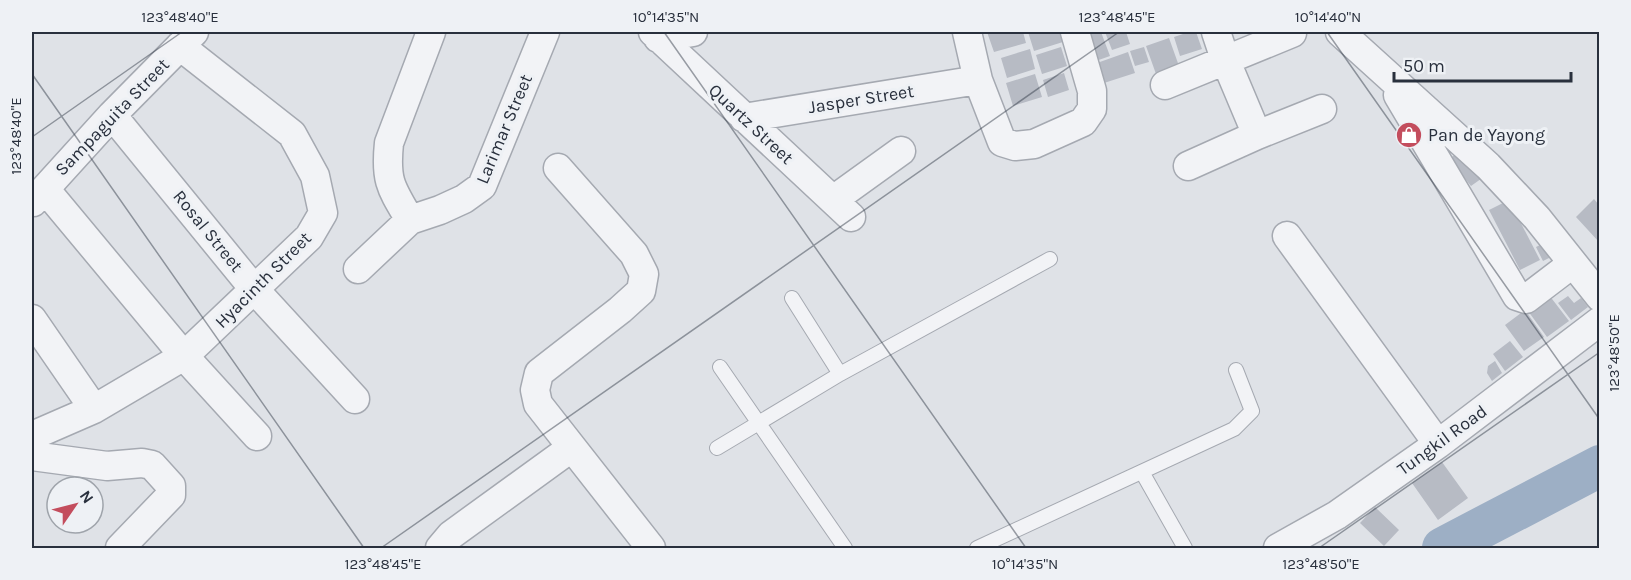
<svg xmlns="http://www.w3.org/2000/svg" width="1631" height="580" font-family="Karla,sans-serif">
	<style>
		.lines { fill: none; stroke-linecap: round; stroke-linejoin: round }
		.river { stroke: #9dafc5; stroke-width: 42 }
		.building { fill: #b7bbc4 }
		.service-casing { stroke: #a5a9b1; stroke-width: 16 }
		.minor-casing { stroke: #a5a9b1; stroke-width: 31 }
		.service { stroke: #f2f3f6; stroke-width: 14 }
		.minor { stroke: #f2f3f6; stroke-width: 28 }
		.ticks { fill: none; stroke: #29303d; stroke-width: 1.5; stroke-opacity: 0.45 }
		.labels { text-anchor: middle; stroke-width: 6; stroke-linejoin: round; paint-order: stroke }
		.street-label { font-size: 18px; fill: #29303d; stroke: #eef1f5 }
		.poi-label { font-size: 18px; fill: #29303d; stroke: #eef1f5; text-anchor: start }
		.neatline { fill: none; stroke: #29303d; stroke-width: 2 }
		.ticks-label { font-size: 15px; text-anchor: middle; fill: #29303d }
	</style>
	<rect width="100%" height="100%" fill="#dfe2e7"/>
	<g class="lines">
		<path class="river" d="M1443 548 1600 466"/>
	</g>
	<path class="building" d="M987 32H1023L1026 43 994 52Z
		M1028 32H1060L1063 42 1034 51Z
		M1090 32H1101L1110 56 1093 62 1083 34Z
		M1105 32H1126L1130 44 1112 50Z
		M1189 32H1196L1202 49 1180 56 1174 37Z
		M1169 38 1179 66 1156 74 1146 46Z
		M1061 47 1067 66 1042 74 1036 55Z
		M1144 47 1149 62 1135 66 1130 51Z
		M1030 49 1035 69 1007 78 1001 58Z
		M1128 52 1135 73 1104 83 1097 63Z
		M1064 73 1069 90 1048 97 1043 80Z
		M1035 74 1042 97 1013 106 1006 83Z
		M1460 151 1485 176 1471 186 1449 159Z
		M1594 199 1599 205V242L1576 217Z
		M1509 200 1540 260 1520 270 1489 210Z
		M1546 242 1553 256 1543 261 1536 247Z
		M1549 295 1569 321 1547 337 1528 311Z
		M1568 296 1574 303 1581 298 1588 307 1571 320 1558 303Z
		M1525 310 1544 337 1524 351 1505 325Z
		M1510 341 1523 357 1505 371 1493 354Z
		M1495 361 1502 373 1492 381 1487 373 1488 366Z
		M1442 462 1468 498 1438 520 1412 483Z
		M1375 507 1399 530 1384 546 1360 523Z"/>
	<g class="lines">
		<g class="service-casing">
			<path id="service" d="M792 298 840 374
				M720 367 845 548
				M717 448 840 374 1050 259
				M1142 472 1185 548
				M977 548 1234 429 1252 411 1236 370"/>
		</g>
		<g class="minor-casing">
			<path id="minor" d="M653 32 851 217
				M967 32 978 80 1002 142 1015 146 1034 144 1083 122 1092 109V91L1075 32
				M1216 32 1225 59 1257 135
				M1340 32 1488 166 1537 218 1600 297
				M658 38 693 32
				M1165 85 1292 33
				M1398 95 1517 296 1526 299 1572 264
				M112 115 254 289 355 399
				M744 118 978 80
				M1188 166 1257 135 1322 109
				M558 168 634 254 644 274 641 291 620 310 539 373 535 390 538 404 651 548
				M45 189 184 356 257 436
				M833 200 901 151
				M33 202 112 115 194 32
				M410 220C391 188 385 181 389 143L431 32
				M1287 236 1438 444
				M358 269 410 220 440 210 464 199 482 186 545 32
				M32 319 94 409
				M32 436 94 409 184 356 309 237 323 213 315 176 292 134 180 46
				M32 456 107 466 142 463 152 465 171 486V495L120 548
				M440 548 451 535 571 448
				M1278 548 1337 515 1438 444 1600 321"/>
		</g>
		<use href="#service" class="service"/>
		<use href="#minor" class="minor"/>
	</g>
	<path class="ticks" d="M664 32 1026 548M1327 32 1600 420M32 74 364 548M32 137 182 32M381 548 1119 32M1319 548 1600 352"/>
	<defs>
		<g id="shop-disc" transform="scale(1.35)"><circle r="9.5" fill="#c34d5d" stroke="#eef1f5"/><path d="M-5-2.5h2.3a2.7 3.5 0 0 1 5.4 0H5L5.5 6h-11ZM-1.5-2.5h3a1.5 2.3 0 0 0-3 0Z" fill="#fff"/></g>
	</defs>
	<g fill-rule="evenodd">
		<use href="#shop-disc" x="1409" y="135"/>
	</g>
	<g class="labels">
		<g class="street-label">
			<text transform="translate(861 99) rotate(-9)" y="6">Jasper Street</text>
			<text transform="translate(112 117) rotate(-46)" y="6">Sampaguita Street</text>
			<text transform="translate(751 124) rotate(43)" y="6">Quartz Street</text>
			<text transform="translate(504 129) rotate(-67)" y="6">Larimar Street</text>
			<text transform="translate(208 231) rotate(51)" y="6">Rosal Street</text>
			<text transform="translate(263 280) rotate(-45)" y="6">Hyacinth Street</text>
			<text transform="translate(1442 440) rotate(-36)" y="6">Tungkil Road</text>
		</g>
		<g class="poi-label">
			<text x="1428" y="141">Pan de Yayong</text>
		</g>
	</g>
	<rect width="1631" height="580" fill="none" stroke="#eef1f5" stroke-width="66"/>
	<g transform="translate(75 505) rotate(55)"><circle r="28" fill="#eef1f5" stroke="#9fa4ab" stroke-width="1.5"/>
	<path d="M0-4.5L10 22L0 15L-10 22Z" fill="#c34d5d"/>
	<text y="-9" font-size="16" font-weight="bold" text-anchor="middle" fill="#29303d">N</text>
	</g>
	<path d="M1394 72v9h177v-9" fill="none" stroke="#29303d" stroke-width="3"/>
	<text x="1403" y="72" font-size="18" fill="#29303d" stroke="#eef1f5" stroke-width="4.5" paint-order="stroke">50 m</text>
	<rect x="33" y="33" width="1565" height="514" class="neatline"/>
	<g class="ticks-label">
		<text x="180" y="22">123°48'40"E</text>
		<text x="666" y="22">10°14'35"N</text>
		<text x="1117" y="22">123°48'45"E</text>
		<text x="1328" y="22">10°14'40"N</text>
		<text transform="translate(16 136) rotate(-90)" y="5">123°48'40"E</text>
		<text transform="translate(1614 353) rotate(-90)" y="5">123°48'50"E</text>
		<text x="383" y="569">123°48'45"E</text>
		<text x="1025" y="569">10°14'35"N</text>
		<text x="1321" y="569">123°48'50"E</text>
	</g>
</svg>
